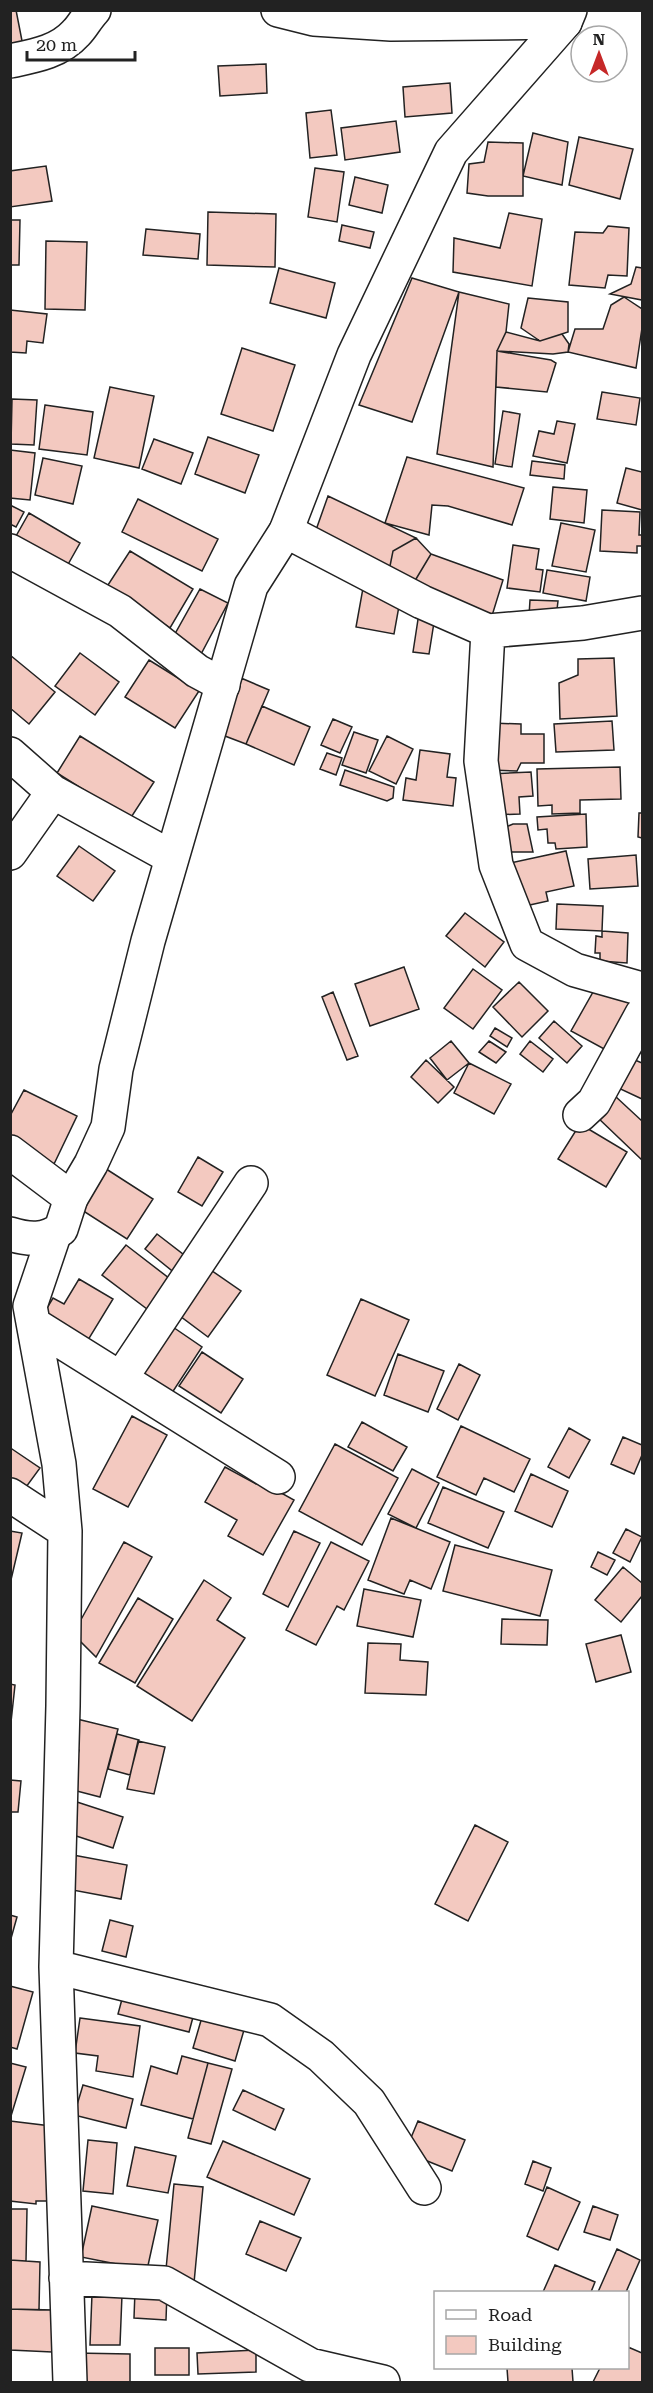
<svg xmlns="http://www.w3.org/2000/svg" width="653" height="2393" font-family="'Roboto Serif',serif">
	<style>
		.building { fill: #f3c9c0; stroke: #222; stroke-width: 1.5 }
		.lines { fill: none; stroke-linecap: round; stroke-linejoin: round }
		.minor-casing { stroke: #222; stroke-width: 36 }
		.tertiary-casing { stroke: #222; stroke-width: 36 }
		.minor { stroke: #fff; stroke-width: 33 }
		.tertiary { stroke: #fff; stroke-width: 33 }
	</style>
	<rect width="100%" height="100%" fill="#fff"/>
	<path class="building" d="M10 10H16L23 46 10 48Z
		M266 64 267 93 220 96 218 66Z
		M450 83 452 113 405 117 403 87Z
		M331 110 337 155 310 158 306 113Z
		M396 121 400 152 345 160 341 128Z
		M533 133 568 142 562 185 523 176Z
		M579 137 633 149 620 199 569 185Z
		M488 142 523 143V196H488L467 193 469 164 484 162Z
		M46 166 52 201 10 207V171Z
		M315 168 344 172 337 222 308 217Z
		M355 177 388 185 382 213 349 205Z
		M208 212 276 214 275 267 207 265Z
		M509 213 542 219 532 286 453 272 454 238 500 248Z
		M10 220H20L19 265H10Z
		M342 225 374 232 370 248 339 241Z
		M608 226 629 228 627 276 608 275 605 288 569 285 575 232 603 233Z
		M146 229 200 234 198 259 143 255Z
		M46 241 87 242 85 310 45 309Z
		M636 267 642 268V300L610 294 631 284Z
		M279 268 335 283 326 318 270 303Z
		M412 278 459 292 412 422 359 405Z
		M459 292 509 304 506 332 497 351 493 467 437 454Z
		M624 297 642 309V328L636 368 568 352 575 329H603L611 305Z
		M528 298 568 302V332L540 341 521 328Z
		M10 310 47 314 43 343 27 341 26 353 10 352Z
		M506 332 540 341 562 334 569 344 568 352 553 354 497 351Z
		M242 348 295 365 273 431 221 414Z
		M497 351 551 360 556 363 547 392 496 387Z
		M110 387 154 396 139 468 94 458Z
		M602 392 640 398 636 425 597 419Z
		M12 399 37 400 34 445 11 444Z
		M45 405 93 412 87 455 39 449Z
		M503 411 520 414 512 467 495 464Z
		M557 421 575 424 567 463 533 456 539 431 554 434Z
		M208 437 259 455 245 493 195 474Z
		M154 439 193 453 181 484 142 469Z
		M10 450 35 453 30 500 10 498Z
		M407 457 524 488 512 525 448 506 432 505 429 535 385 523Z
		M43 458 82 466 73 504 35 495Z
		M532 461 565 465 564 479 530 475Z
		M626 468 642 472V510L617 503Z
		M553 487 587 490 584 523 550 519Z
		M328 496 416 538 393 551 389 571 316 530Z
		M138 499 218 539 202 571 122 532Z
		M10 505 24 512 16 527 10 524Z
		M602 510 640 512 639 535H642V546H637V553L600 551Z
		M29 513 80 543 62 575 11 545Z
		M561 523 595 530 586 572 552 566Z
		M416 538 431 554 413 584 389 571 393 551Z
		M513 545 539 549 536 569 543 570 540 592 507 588Z
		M130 551 193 589 170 628 106 588Z
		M431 554 503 580 491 619 413 584Z
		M547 570 590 577 586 601 543 593Z
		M363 588 401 595 394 634 356 627Z
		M200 589 228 603 200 656 171 641Z
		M530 600 558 601 556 618 529 616Z
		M419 613 435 616 429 654 413 652Z
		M80 653 119 682 95 715 55 686Z
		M10 655 55 692 29 724 10 708Z
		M614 658 617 716 560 719 559 683 578 675V659Z
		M149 660 199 691 175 728 125 697Z
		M241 678 269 690 246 744 217 733Z
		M262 706 310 727 294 765 246 744Z
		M333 719 352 727 340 753 321 745Z
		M612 721 614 750 556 752 554 724Z
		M491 723 521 724V734H544V763H521L517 771 491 770Z
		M354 732 378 740 366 773 342 765Z
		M80 736 154 782 130 819 57 773Z
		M387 736 413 749 396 784 369 771Z
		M420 750 450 754 447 777 456 778 453 806 403 800 406 778 416 780Z
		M327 753 342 758 336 775 320 769Z
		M620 767 621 799 580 800V813L552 814V805L538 806 537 769Z
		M345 770 394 787 393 798 387 801 340 785Z
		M531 772 533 796 519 797 520 814 491 815 490 774Z
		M639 813H642V838L638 837Z
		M586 814 587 847 556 849 555 843H548L547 829 538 830 537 817Z
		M513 824H527L533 852H508L499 830Z
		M79 846 115 871 93 901 57 876Z
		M566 851 574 886 546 892 548 901 516 908 506 864Z
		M636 855 638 886 590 889 588 859Z
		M557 904 603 906 602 931 556 929Z
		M465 913 504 942 485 967 446 936Z
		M602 931 628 933 627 963 600 961V953H595L596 936 602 937Z
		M404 967 419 1009 370 1026 355 984Z
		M473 969 502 990 473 1029 444 1008Z
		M519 982 548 1011 522 1037 493 1007Z
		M597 985 633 1004 606 1050 571 1031Z
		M333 992 358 1056 347 1060 322 997Z
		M554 1021 582 1046 567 1063 539 1038Z
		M495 1028 512 1038 507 1047 490 1036Z
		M451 1041 469 1063 447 1080 430 1058Z
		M489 1041 506 1052 496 1063 479 1052Z
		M530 1041 553 1059 543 1072 520 1054Z
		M628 1057 642 1063V1099L614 1086Z
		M426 1060 454 1087 438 1103 411 1077Z
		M469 1063 511 1084 494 1114 454 1093Z
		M24 1090 77 1116 54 1164 10 1143V1116Z
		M615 1096 642 1121V1160L596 1116Z
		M580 1124 627 1152 606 1187 558 1159Z
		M198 1157 223 1172 202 1206 178 1192Z
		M100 1165 153 1199 127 1239 74 1205Z
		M157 1234 188 1258 176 1274 145 1249Z
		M126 1245 174 1282 151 1312 102 1275Z
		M205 1266 241 1291 208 1337 172 1310Z
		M79 1279 113 1299 85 1345 44 1313 53 1298 64 1304Z
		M361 1299 409 1320 375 1396 327 1375Z
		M167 1323 202 1347 168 1399 132 1376Z
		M202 1352 243 1379 221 1413 179 1386Z
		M398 1354 444 1371 428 1412 384 1395Z
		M459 1364 480 1375 458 1420 437 1409Z
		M132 1416 167 1435 128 1507 93 1489Z
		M362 1422 407 1447 393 1471 348 1447Z
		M461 1426 530 1459 514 1492 484 1478 476 1495 437 1477Z
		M569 1428 590 1440 569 1478 548 1467Z
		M623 1437 642 1445V1455L634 1474 611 1464Z
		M335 1444 398 1478 362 1545 299 1511Z
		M12 1449 40 1468 18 1498 10 1492V1451Z
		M225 1467 256 1484 258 1480 294 1500 263 1555 228 1536 237 1520 205 1502Z
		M412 1469 439 1483 416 1528 388 1514Z
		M531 1474 568 1491 552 1527 515 1511Z
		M443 1487 504 1512 488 1548 428 1523Z
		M391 1518 450 1542 431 1589 410 1580 404 1594 368 1580Z
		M626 1529 642 1537 630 1562 613 1553Z
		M10 1531 22 1533 10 1584Z
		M294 1531 320 1543 288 1607 263 1594Z
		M124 1542 152 1557 96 1657 73 1634Z
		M331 1542 369 1561 344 1610 337 1606 316 1645 286 1630Z
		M455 1545 552 1570 540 1616 443 1591Z
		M598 1552 615 1560 607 1575 591 1567Z
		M623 1567 642 1583V1596L621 1622 595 1600Z
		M204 1580 231 1598 217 1620 245 1638 192 1721 137 1686Z
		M364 1589 421 1600 413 1637 357 1626Z
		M138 1598 173 1619 135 1683 99 1663Z
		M502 1619 548 1620 547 1645 501 1644Z
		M621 1635 631 1672 596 1682 586 1644Z
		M368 1643 401 1644 400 1660 428 1662 426 1695 365 1693Z
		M10 1684 15 1685 11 1722H10Z
		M77 1719 118 1729 100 1797 69 1789 79 1750 70 1745Z
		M117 1734 139 1740 130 1775 108 1769Z
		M138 1741 165 1747 154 1794 127 1789Z
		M10 1780 21 1781 18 1812H10Z
		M77 1802 123 1817 113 1848 67 1833Z
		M475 1825 508 1842 468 1921 435 1904Z
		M73 1855 127 1865 121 1899 67 1889Z
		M10 1915 17 1917 10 1942Z
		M110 1920 133 1926 126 1957 102 1951Z
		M10 1986 33 1992 17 2049 10 2047Z
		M125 1988 196 2006 189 2032 118 2014Z
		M202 2017 244 2030 235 2061 193 2048Z
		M80 2018 140 2026 133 2077 96 2071 98 2056 75 2053Z
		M182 2056 208 2063 193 2119 141 2105 151 2066 177 2074Z
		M10 2063 26 2067 11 2116H10Z
		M208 2063 232 2069 211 2144 188 2138Z
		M83 2085 133 2099 126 2128 74 2115Z
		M243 2090 284 2109 275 2130 233 2110Z
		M10 2121 51 2126 56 2201H36V2204L10 2201Z
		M418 2121 465 2140 452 2171 405 2152Z
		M88 2140 117 2143 113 2194 83 2191Z
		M223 2141 310 2179 294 2215 207 2177Z
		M135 2147 176 2156 168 2193 127 2186Z
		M533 2161 551 2168 543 2191 525 2184Z
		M174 2184 203 2187 194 2283 165 2280Z
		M547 2187 580 2202 558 2250 527 2236Z
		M92 2206 158 2220 147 2270 81 2257Z
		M593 2206 618 2215 610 2240 584 2232Z
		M10 2209H27L26 2261 10 2260Z
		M260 2221 301 2238 286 2271 246 2254Z
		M617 2249 640 2260 626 2292H598Z
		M10 2260 40 2262 39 2310 10 2309Z
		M555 2265 595 2282 591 2292H543Z
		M135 2291 167 2292 166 2320 134 2318Z
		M92 2294 122 2295 120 2345H90Z
		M10 2309 54 2310 52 2352 10 2350Z
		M628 2347 642 2353V2382H593L600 2368H628Z
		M155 2348H189V2375H155Z
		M256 2350V2372L198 2374 197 2353Z
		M74 2353 130 2354V2382H73Z
		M507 2368H572L573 2382H508Z"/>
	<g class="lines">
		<g class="minor-casing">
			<path id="minor" d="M278 10 314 19 391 24 565 22
				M10 61C34 56 59 52 76 33 83 26 87 17 94 10
				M286 531 422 602 488 631 481 761 496 865 527 944 575 970 642 989
				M10 551 120 611 197 671 223 685
				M488 631 583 623 642 613
				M10 754 53 792 171 857
				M10 853 53 792
				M580 1115 594 1102 642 1014
				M10 1152 71 1198
				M54 1235 30 1306 59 1464 65 1531 63 1706 56 1967 70 2382
				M35 1325 278 1477
				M121 1378 251 1183
				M10 1495 65 1531
				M56 1967 270 2020 321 2056 369 2102 424 2188
				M66 2278 164 2283 310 2365 383 2382"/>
		</g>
		<g class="tertiary-casing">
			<path id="tertiary" d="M10 1234C29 1240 45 1241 61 1229L71 1198 91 1164 108 1127 116 1069 148 941 251 586 286 531 354 355 451 152 565 22 570 10"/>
		</g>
		<use href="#minor" class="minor"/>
		<use href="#tertiary" class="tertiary"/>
	</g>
	<rect width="653" height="2393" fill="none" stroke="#222222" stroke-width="24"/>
	<rect x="434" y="2291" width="195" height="78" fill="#ffffff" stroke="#a7a7a7" stroke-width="1.5"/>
	<rect x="446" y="2310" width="30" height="9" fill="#ffffff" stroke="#a7a7a7" stroke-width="1.5"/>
	<text x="488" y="2321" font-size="18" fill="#222222">Road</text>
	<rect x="446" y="2336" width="30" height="18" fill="#f3c9c0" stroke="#a7a7a7" stroke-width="1.5"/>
	<text x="488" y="2351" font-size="18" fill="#222222">Building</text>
	<g transform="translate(599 54)"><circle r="28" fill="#ffffff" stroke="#a7a7a7" stroke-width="1.5"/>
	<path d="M0-4.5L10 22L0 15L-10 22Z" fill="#c62828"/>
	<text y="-9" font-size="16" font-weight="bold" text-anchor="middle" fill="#222222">N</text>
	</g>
	<path d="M27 51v9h108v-9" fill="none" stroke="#222222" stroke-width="3"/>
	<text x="36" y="51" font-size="18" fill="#222222" stroke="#ffffff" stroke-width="4.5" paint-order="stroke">20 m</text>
</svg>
